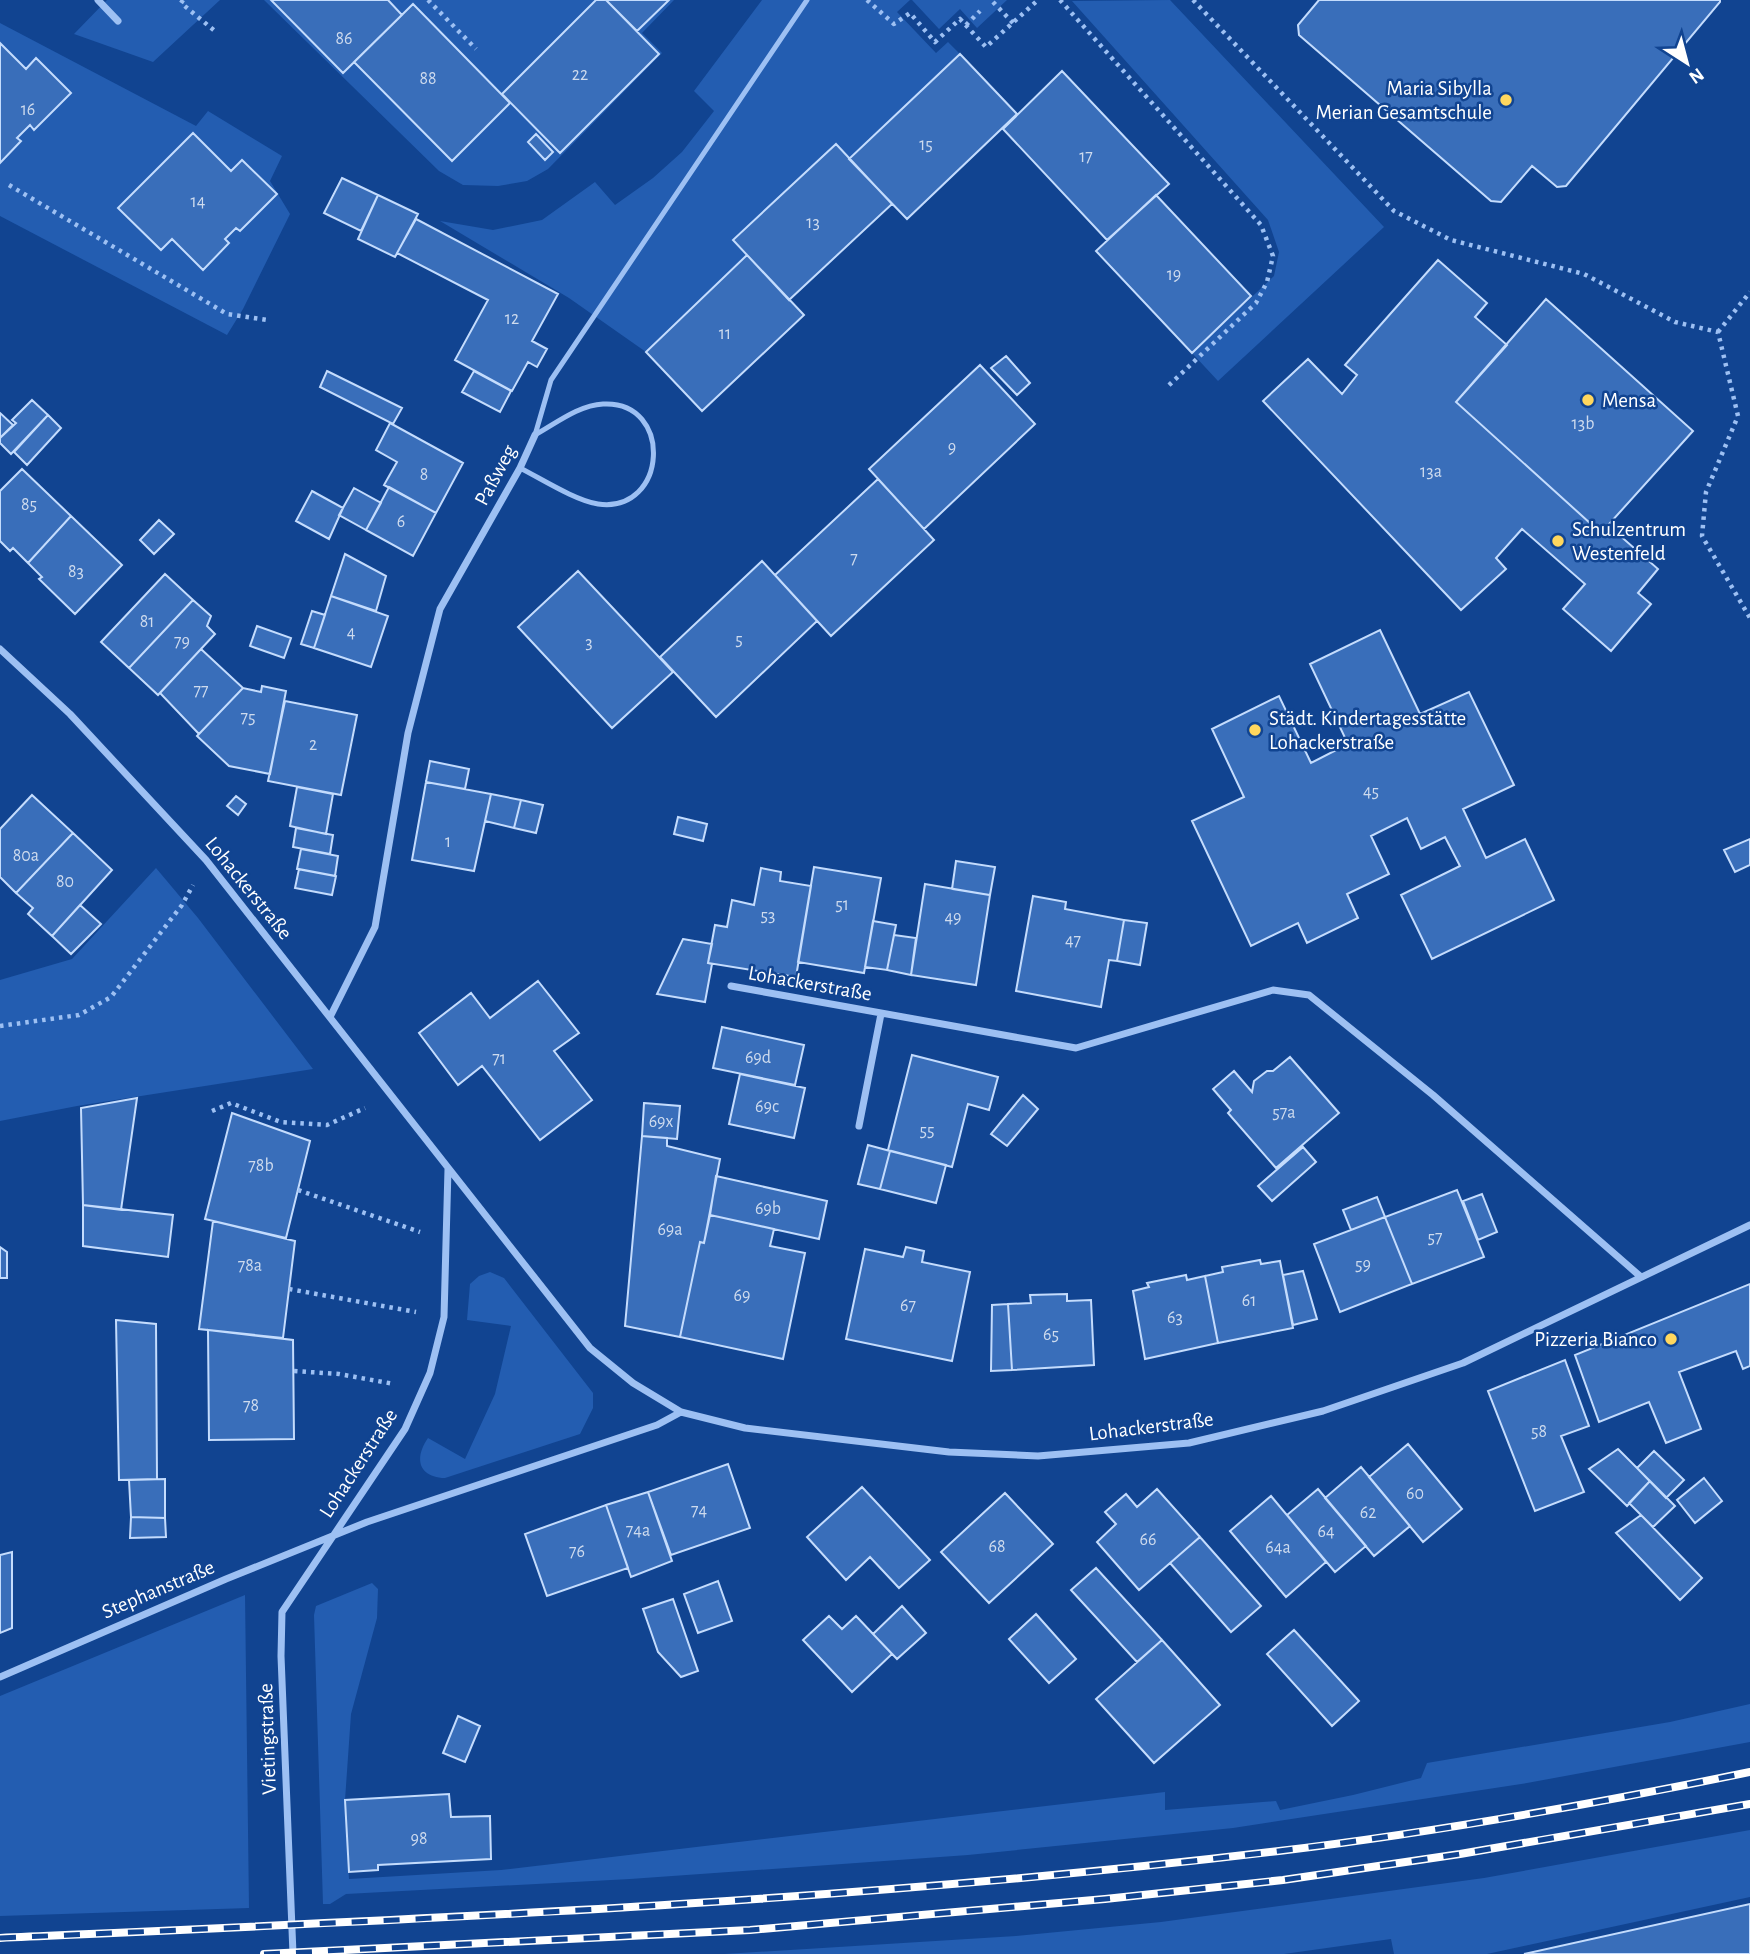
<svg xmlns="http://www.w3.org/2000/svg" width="1750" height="1954" font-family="'Alegreya Sans',sans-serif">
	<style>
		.green { fill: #235db1 }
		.building { fill: #396eba; stroke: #c4dcfd; stroke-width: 2 }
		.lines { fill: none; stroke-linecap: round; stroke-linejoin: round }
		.path { stroke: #9dc0f3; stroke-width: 4.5; stroke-dasharray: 3.5 5; stroke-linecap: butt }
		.service { stroke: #9dc0f3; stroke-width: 5 }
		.minor { stroke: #9dc0f3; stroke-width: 7 }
		.rail-casing { stroke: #fff; stroke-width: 8 }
		.rail { stroke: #114491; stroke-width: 5; stroke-dasharray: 16; stroke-linecap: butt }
		.poi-dot { fill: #ffd75e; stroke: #114491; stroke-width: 2.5 }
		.labels { text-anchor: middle; stroke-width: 5; stroke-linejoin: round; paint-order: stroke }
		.number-label { font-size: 18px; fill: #cedbee }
		.poi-label { font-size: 21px; fill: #fff; stroke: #114491; text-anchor: start }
		.street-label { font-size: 21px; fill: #fff; stroke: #114491 }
	</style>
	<rect width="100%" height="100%" fill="#114491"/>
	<path class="green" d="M107 0H220L153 62 74 34Z
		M264 0H674L642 33 662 53 548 169 527 181 498 186 463 185 439 171Z
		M762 0H910L897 12 936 53 948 42 960 54 849 159 733 240 747 255 646 352 569 298 440 221 493 230 542 220 595 182 615 205 653 178 682 152 714 111 694 91Z
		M912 0H1007L977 28 960 9 939 29Z
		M1170 0 1384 227 1218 381 1192 353 1274 276 1279 252 1268 220 1072 1Z
		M0 23 196 126 208 111 282 156 270 181 290 214 243 309 227 335 0 216Z
		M156 868 198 918 313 1069 77 1106 0 1121V980L72 959Z
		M490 1272 504 1278 593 1393V1408L580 1434 445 1478C418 1477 414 1458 428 1438L465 1459 495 1394 511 1326 467 1320 470 1284 479 1276Z
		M372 1583 378 1589 377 1618 351 1714 345 1800 349 1879 501 1870 1165 1792V1810L1276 1801 1280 1810 1353 1795 1421 1778 1427 1763 1670 1722 1750 1704V1742L1527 1783 1233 1828 968 1855 630 1879 346 1894 330 1904H323L314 1615 316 1606Z
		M245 1595 249 1908 0 1916V1696Z
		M1750 1830V1897L1487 1954H1394L1391 1939 1284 1954H724L1016 1936 1161 1922 1484 1878Z"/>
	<path class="building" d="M271 0H388L402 15 343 73Z
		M596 0H606L659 54 560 153 502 94Z
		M606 0H669L637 31Z
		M1319 0H1720V2L1566 186 1557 187 1532 166 1501 202 1491 201 1299 35 1298 25Z
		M413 4 510 103 452 161 354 62Z
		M0 43 26 69 36 58 71 93 34 130 30 125 17 138 21 141 0 163Z
		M960 54 1017 114 907 219 849 159Z
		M1062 71 1169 184 1107 240 1003 129Z
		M193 133 231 171 242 160 277 194 240 231 236 228 225 239 229 243 203 270 172 239 161 250 118 208Z
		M536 134 553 152 545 160 528 142Z
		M836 144 892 204 789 300 733 240Z
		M342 178 378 195 361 231 324 213Z
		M378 195 418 214 395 257 358 239Z
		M1156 195 1251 296 1192 353 1096 251Z
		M416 219 558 294 532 341 547 349 537 367 528 362 512 391 455 360 488 300 397 253Z
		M747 255 804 315 702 411 646 352Z
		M1438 260 1487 303 1475 317 1507 345 1456 402 1601 533 1609 526 1658 569 1638 593 1651 604 1611 651 1563 609 1585 584 1522 529 1496 558 1506 569 1461 610 1263 401 1308 359 1342 394 1357 375 1345 365Z
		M1546 299 1693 431 1601 533 1456 402Z
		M1006 356 1030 383 1017 395 991 368Z
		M980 365 1035 424 924 529 869 469Z
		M327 371 402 408 393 424 320 387Z
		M474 371 511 391 500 412 462 392Z
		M32 400 48 415 11 454 0 443V438L16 423 12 420Z
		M0 413 13 425 0 438Z
		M48 415 61 428 27 465 14 452Z
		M390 423 463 463 436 513 384 485 397 462 376 450Z
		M22 469 71 516 28 563 13 548 10 551 0 541V491Z
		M878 479 934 540 831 636 775 575Z
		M389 487 436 513 413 556 366 530Z
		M354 488 381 503 366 530 339 515Z
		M312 491 343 508 329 539 296 521Z
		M71 516 122 565 75 614 39 579 42 577 28 563Z
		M159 520 174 534 154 554 140 540Z
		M345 554 386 576 376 611 331 596Z
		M762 561 817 621 716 717 660 657Z
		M578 571 673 672 612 728 518 627Z
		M165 574 193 600 129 668 101 642Z
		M331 596 388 616 371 667 314 648Z
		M193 600 211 616 207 626 215 634 158 695 129 668Z
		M312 611 325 615 314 648 301 644Z
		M257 626 291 638 284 658 250 646Z
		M1380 630 1420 714 1469 692 1514 785 1463 809 1486 858 1525 839 1554 900 1432 959 1401 895 1460 866 1445 837 1421 849 1407 818 1371 836 1389 874 1347 894 1358 918 1307 943 1298 923 1251 946 1192 821 1244 797 1212 729 1279 696 1311 763 1348 744 1310 664Z
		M201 649 243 688 199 734 160 693Z
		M262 686 286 691 270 774 229 766 197 736 243 688 261 692Z
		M285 701 357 715 341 795 268 781Z
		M430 761 469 769 465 789 426 782Z
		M426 782 491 794 474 871 412 860Z
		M297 787 333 794 326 834 290 826Z
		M491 794 521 800 514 828 485 821Z
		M32 795 73 833 16 893 0 877V829Z
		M236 796 246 804 238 815 227 806Z
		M521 800 543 805 536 833 514 828Z
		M678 817 707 824 703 841 674 834Z
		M296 828 333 835 330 854 293 847Z
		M73 833 112 870 52 936 28 914 33 908 16 893Z
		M1750 839V865L1735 872 1724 850Z
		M301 849 338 856 335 876 297 869Z
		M956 861 995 867 990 895 952 889Z
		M814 867 881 878 864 973 798 962Z
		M761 868 781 872 780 881 811 886 796 977 708 963 715 925 727 927 732 900 754 905Z
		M299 869 336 876 332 895 295 888Z
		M925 884 990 895 976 985 911 975Z
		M1033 896 1066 902 1065 909 1124 920 1117 961 1109 960 1101 1007 1016 991Z
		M80 905 101 924 71 954 52 936Z
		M1124 920 1147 923 1140 965 1117 961Z
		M873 921 896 925 887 970 865 967Z
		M894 935 916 938 911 975 887 970Z
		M683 939 712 944 708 963 712 964 705 1002 657 994Z
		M538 981 579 1033 554 1051 592 1100 540 1140 482 1066 458 1085 419 1033 471 993 490 1018Z
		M722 1027 804 1045 795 1085 713 1068Z
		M912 1055 998 1077 989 1110 968 1104 952 1167 888 1150Z
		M1290 1057 1339 1113 1276 1168 1228 1113 1231 1110 1213 1089 1234 1071 1252 1092 1254 1081 1267 1071H1273Z
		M740 1074 805 1088 794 1138 729 1124Z
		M1023 1095 1038 1109 1007 1146 991 1134Z
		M137 1098 121 1210 83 1205 81 1108Z
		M644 1103 680 1106 677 1139 642 1136Z
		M232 1113 310 1141 286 1238 205 1219Z
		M642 1136 667 1138V1146L720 1159 704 1243 700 1242 680 1337 625 1326Z
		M868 1145 890 1151 880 1189 858 1184Z
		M1303 1147 1316 1162 1272 1201 1258 1186Z
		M890 1151 946 1165 936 1203 880 1189Z
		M716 1176 827 1201 819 1239 710 1215Z
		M1457 1190 1484 1257 1412 1284 1385 1217Z
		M1482 1194 1497 1232 1478 1240 1463 1201Z
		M1377 1197 1385 1217 1351 1230 1343 1210Z
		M83 1205 173 1215 168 1257 83 1246Z
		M710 1215 774 1229 770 1246 805 1253 783 1359 680 1337 700 1242 704 1243Z
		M1385 1217 1412 1284 1340 1312 1314 1244Z
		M213 1221 295 1241 283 1338 199 1329Z
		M0 1247 7 1252V1278H0Z
		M906 1247 924 1251 922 1262 970 1272 952 1361 846 1339 865 1249 903 1257Z
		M1260 1260 1261 1264 1280 1261 1293 1328 1218 1343 1205 1276 1223 1272 1222 1267Z
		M1303 1271 1317 1319 1293 1325 1283 1275Z
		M1186 1275 1187 1280 1205 1276 1218 1343 1145 1359 1133 1291 1149 1287 1147 1283Z
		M1750 1284V1366L1743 1369 1736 1351 1679 1372 1701 1429 1666 1443 1649 1402 1599 1422 1575 1355Z
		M1067 1294V1301L1091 1300 1094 1365 1012 1370 1008 1304 1031 1303 1030 1295Z
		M1008 1304 1012 1370 991 1371 992 1305Z
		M116 1320 156 1324 157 1479 119 1480Z
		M208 1330 293 1340 294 1439 209 1440Z
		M1565 1360 1589 1426 1561 1436 1584 1492 1535 1511 1488 1391Z
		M1408 1444 1462 1509 1423 1542 1369 1477Z
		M1618 1449 1650 1481 1627 1506 1589 1469Z
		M1654 1451 1684 1480 1666 1498 1637 1468Z
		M728 1464 750 1528 671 1555 648 1492Z
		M1361 1467 1410 1526 1374 1556 1325 1498Z
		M1704 1478 1722 1501 1695 1523 1677 1500Z
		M165 1479V1518L131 1517 129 1480Z
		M1650 1481 1675 1506 1653 1527 1629 1503Z
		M862 1487 930 1560 899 1588 870 1557 846 1580 807 1537Z
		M1157 1489 1200 1537 1139 1590 1097 1542 1116 1524 1105 1512 1126 1494 1137 1507Z
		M1318 1489 1366 1546 1335 1572 1287 1515Z
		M648 1492 672 1561 631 1577 606 1505Z
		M1005 1493 1053 1544 989 1603 941 1552Z
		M1271 1496 1326 1562 1286 1597 1230 1531Z
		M606 1505 628 1568 547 1596 525 1534Z
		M1641 1515 1702 1578 1680 1600 1616 1533Z
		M131 1517 165 1518 166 1537 130 1538Z
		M1200 1537 1261 1606 1231 1632 1170 1563Z
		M12 1552V1628L0 1633V1555Z
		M1096 1568 1162 1640 1137 1662 1071 1590Z
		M718 1581 732 1621 698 1633 684 1594Z
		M673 1599 698 1671 681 1677 658 1652 643 1609Z
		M902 1606 926 1633 897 1659 873 1634Z
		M1036 1614 1076 1659 1049 1683 1009 1639Z
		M829 1616 842 1629 856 1616 892 1654 852 1692 803 1640Z
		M1294 1630 1359 1701 1332 1726 1267 1654Z
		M1162 1640 1220 1705 1154 1763 1096 1699Z
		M458 1716 480 1726 465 1762 443 1753Z
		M449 1794 451 1817 490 1816 491 1859 378 1865V1870L349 1872 345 1800Z
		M1750 1904V1954H1524Z"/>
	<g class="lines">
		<path class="path" d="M183 0 181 3 216 32
			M428 0 476 49
			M867 0 894 24 910 13 935 42 960 19 986 47 1038 0
			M1060 0 1261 225 1273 256 1267 282 1256 303 1166 388
			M1193 0 1394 211 1451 240 1584 274 1675 322 1718 332 1738 416 1706 492 1702 536 1750 618
			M993 2 1013 23
			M966 25 980 11
			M9 185 227 314 267 320
			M1718 332 1750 292
			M0 1026 79 1015 111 997 182 905 193 885
			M212 1111 231 1103 281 1122 327 1125 365 1108
			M298 1190 420 1232
			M289 1289 416 1312
			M294 1371 339 1374 394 1384"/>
		<path class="service" d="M535 435 551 380 807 0
			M520 468C540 478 576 501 598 504 668 514 674 400 603 404 579 405 555 424 535 435"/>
		<path class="minor" d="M98 0 118 21
			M0 649 70 714 206 860 590 1348 633 1383 681 1412 745 1428 949 1452 1038 1456 1189 1443 1323 1411 1463 1363 1750 1225
			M731 986 1076 1048 1273 990 1309 995 1433 1095 1641 1277
			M330 1017 375 927 408 733 440 609 520 468 535 435
			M859 1126 881 1014
			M0 1677 226 1579 367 1522 657 1425 681 1412
			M293 1954 281 1656 282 1612 405 1429 430 1373 444 1317 448 1169"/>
		<g class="rail-casing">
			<path id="rail" d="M0 1938C427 1919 854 1902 1279 1851 1437 1832 1594 1804 1750 1772
				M264 1954 750 1930 1105 1899 1283 1880 1460 1854 1750 1804"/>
		</g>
		<use href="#rail" class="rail"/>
	</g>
	<g class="poi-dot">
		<circle cx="1506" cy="100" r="7"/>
		<circle cx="1588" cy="400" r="7"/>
		<circle cx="1558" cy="541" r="7"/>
		<circle cx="1255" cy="730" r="7"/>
		<circle cx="1671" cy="1339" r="7"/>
	</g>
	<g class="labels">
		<g class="number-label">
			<text x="344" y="44">86</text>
			<text x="580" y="80">22</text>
			<text x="428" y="84">88</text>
			<text x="28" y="115">16</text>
			<text x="926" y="150">15</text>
			<text x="1086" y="162">17</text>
			<text x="198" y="207">14</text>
			<text x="813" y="228">13</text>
			<text x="1174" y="280">19</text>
			<text x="512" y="324">12</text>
			<text x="725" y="339">11</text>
			<text x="1583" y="429">13b</text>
			<text x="952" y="453">9</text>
			<text x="1431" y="477">13a</text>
			<text x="424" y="480">8</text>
			<text x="29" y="510">85</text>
			<text x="401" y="527">6</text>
			<text x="854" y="564">7</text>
			<text x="76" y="577">83</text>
			<text x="147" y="627">81</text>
			<text x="351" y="638">4</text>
			<text x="739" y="645">5</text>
			<text x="182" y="647">79</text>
			<text x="589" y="648">3</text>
			<text x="201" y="696">77</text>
			<text x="248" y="723">75</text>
			<text x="313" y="750">2</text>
			<text x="1371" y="797">45</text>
			<text x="448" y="847">1</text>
			<text x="26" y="861">80a</text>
			<text x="65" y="887">80</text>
			<text x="842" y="910">51</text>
			<text x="768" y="921">53</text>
			<text x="953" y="923">49</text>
			<text x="1073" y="946">47</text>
			<text x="758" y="1063">69d</text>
			<text x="499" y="1064">71</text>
			<text x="767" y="1112">69c</text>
			<text x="1284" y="1118">57a</text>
			<text x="661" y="1127">69x</text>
			<text x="927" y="1136">55</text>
			<text x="261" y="1171">78b</text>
			<text x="768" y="1214">69b</text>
			<text x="670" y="1235">69a</text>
			<text x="1435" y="1243">57</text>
			<text x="1363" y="1270">59</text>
			<text x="250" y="1271">78a</text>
			<text x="742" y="1301">69</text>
			<text x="1249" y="1306">61</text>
			<text x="908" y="1311">67</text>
			<text x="1175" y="1323">63</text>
			<text x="1051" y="1340">65</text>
			<text x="251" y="1411">78</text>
			<text x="1539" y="1437">58</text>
			<text x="1415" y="1499">60</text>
			<text x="699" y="1516">74</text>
			<text x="1368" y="1518">62</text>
			<text x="638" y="1536">74a</text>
			<text x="1326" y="1537">64</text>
			<text x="1148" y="1545">66</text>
			<text x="997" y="1552">68</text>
			<text x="1278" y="1553">64a</text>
			<text x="577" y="1557">76</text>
			<text x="419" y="1844">98</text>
		</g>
		<g class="poi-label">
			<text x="1492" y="95" text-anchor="end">Maria Sibylla<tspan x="1492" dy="24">Merian Gesamtschule</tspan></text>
			<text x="1602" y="407">Mensa</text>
			<text x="1572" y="536">Schulzentrum<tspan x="1572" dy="24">Westenfeld</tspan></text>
			<text x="1269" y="725">Städt. Kindertagesstätte<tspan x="1269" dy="24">Lohackerstraße</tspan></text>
			<text x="1657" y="1346" text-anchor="end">Pizzeria Bianco</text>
		</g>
		<g class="street-label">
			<text transform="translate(495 475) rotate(-62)" y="7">Paßweg</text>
			<text transform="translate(249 888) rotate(51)" y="7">Lohackerstraße</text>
			<text transform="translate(810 983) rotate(10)" y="7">Lohackerstraße</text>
			<text transform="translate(1151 1426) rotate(-7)" y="7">Lohackerstraße</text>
			<text transform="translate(358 1463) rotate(-57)" y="7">Lohackerstraße</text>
			<text transform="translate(158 1589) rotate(-23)" y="7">Stephanstraße</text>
			<text transform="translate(267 1739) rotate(-92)" y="7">Vietingstraße</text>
		</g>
	</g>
	<g transform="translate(1687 63) rotate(144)" stroke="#114491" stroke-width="5" paint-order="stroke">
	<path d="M0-5L12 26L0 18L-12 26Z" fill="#ffffff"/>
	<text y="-10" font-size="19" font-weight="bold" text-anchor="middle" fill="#ffffff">N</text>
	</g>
</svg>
